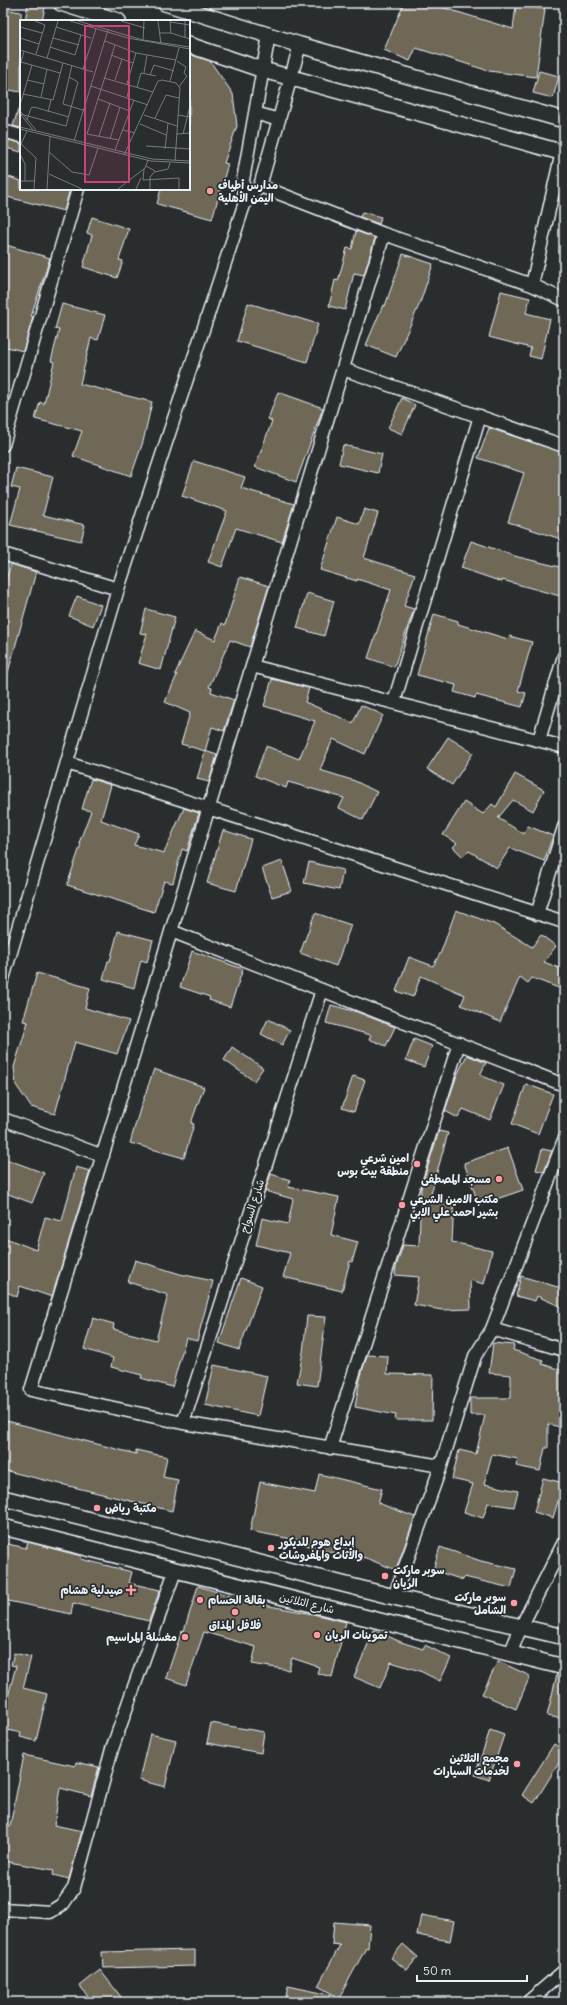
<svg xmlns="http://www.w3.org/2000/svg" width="567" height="2005" font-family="Delius,'Playpen Sans Arabic',sans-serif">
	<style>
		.building { fill: #6f6757; stroke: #e8f1f8 }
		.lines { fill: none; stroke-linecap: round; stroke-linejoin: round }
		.minor-casing { stroke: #e8f1f8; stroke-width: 15 }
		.tertiary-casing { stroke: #e8f1f8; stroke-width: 18 }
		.minor { stroke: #2a2d2e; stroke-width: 12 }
		.tertiary { stroke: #2a2d2e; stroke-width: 15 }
		.poi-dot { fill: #ff9aa2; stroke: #2a2d2e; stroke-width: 1.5 }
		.labels { text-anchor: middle; stroke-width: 3.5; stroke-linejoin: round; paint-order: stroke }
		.poi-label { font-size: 11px; font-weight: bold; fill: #e8f1f8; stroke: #2a2d2e; text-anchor: start }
		.street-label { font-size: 11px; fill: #e8f1f8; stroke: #2a2d2e }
		.inset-road { fill: none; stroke: #767b7f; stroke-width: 1 }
		.view { fill: #ca437a; fill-opacity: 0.15; stroke: #ca437a; stroke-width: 2 }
		.inset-edge { fill: none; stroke: #e8f1f8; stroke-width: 2 }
	</style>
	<rect width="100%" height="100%" fill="#2a2d2e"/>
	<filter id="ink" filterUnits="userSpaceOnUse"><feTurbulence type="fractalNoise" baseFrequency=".025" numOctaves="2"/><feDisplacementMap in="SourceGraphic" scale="8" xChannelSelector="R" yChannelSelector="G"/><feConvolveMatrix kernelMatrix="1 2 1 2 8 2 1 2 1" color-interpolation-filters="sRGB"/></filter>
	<g filter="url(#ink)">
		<path class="building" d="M28 3H46L42 21H25Z
			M404 3H428L513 29 516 5 545 9 536 77 489 71 416 48 410 61 384 50Z
			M3 9 21 12V92L3 89Z
			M189 54 210 61 233 94 237 126 224 163 228 164 212 219 157 204 161 189H189Z
			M539 71 559 76 553 98 533 93Z
			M18 110H21V128L13 126Z
			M9 140 21 143V152L6 148Z
			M3 175 21 181V189H70L64 211 3 196Z
			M362 212 381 217 379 224 360 217Z
			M92 217 129 229 119 260 123 261 117 278 83 267 92 235 87 233Z
			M356 231 375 238 364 275 354 273 345 310 329 306 335 280 338 281 347 248 352 249Z
			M6 245 50 258 31 316 33 317 23 351 3 346V257Z
			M403 254 433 264 420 303 396 357 366 345 383 305 385 306Z
			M501 291 530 298 526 313 550 319 541 359 529 356 531 348 489 337Z
			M248 303 318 324 307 362 237 341Z
			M62 304 105 315 98 340 91 338 80 384 152 402 143 442 131 476 73 456 82 431 35 419 40 402 44 404 54 362 51 361 59 330 55 329Z
			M278 392 323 408 296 482 255 467 272 421 268 419Z
			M402 398 415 405 402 434 388 428Z
			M489 428 564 453V540L508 522 524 473 478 458Z
			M343 445 382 454 378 473 339 464Z
			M194 461 245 477 241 488 294 504 282 542 236 528 222 567 208 562 227 511 182 496Z
			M16 468 53 477 43 515 85 525 81 541 10 525 20 489 11 487Z
			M364 509 378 513 364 558 415 574 404 606 414 609 394 667 368 658 391 590 357 579V581L320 570 337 517 359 524Z
			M471 541 518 557 564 568V581L560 596 502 580V582L461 568Z
			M11 564 36 572 7 676H3V590Z
			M240 577 269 586 250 647 230 640 209 687 212 688 211 692 234 700 224 731 212 727 205 751 181 744 190 713 165 702 177 675 175 674 195 631 215 640 222 623 225 625Z
			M307 593 334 601 324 636 297 628Z
			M77 596 101 605 93 626 69 616Z
			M146 609 175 617 161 670 138 663 147 634 140 633Z
			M434 614 458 621V624L508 639 509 636 532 642 518 691 526 693 522 707 476 695 475 698 454 692 456 685 417 675Z
			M272 679 309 688 305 702 353 723 361 705 383 715 365 754 333 739 320 770 355 781 377 792 363 820 339 808 344 798 288 782 286 788 255 776 266 746 299 759 315 721 264 706Z
			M448 737 473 753 452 785 427 769Z
			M205 751 217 755 209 782 197 779Z
			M515 774 544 790 533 811 513 800 498 818 524 834 528 826 553 836 544 861 510 848 497 868 469 851 463 857 453 847 457 843 443 835 464 802 483 814 492 804 496 807Z
			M91 779 111 785 101 820 139 834 134 845 164 853 184 808 199 813 187 851 182 849 173 883 164 881 154 912 67 885 81 844 79 843 91 811 82 809Z
			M223 830 251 839 236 891 207 883Z
			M282 861 292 891 272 897 262 868Z
			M309 862 343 870 339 890 304 883Z
			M456 910 494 924 532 947 541 935 556 946 544 962 564 970V990L532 978 528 983 520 977 500 1022 461 1005 465 995 421 976 413 997 396 991 409 957 433 966 441 952Z
			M315 913 351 925 336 966 300 953Z
			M118 931 153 940 147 962 141 960 134 988 103 979 108 961H110Z
			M192 951 243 969 230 1007 209 1000 210 997 180 987Z
			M37 973 90 988 85 1008 129 1021 117 1054 75 1042 55 1114 31 1107 16 1085 14 1067 28 1022 23 1021Z
			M331 1005 357 1012 395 1027 386 1046 369 1039 371 1035 326 1023Z
			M268 1019 290 1030 282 1045 261 1034Z
			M414 1039 432 1046 424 1067 406 1060Z
			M232 1047 263 1068 254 1081 224 1060Z
			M467 1055 486 1063 480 1075 504 1085 490 1120 463 1109 458 1118 445 1111 457 1075Z
			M154 1069 204 1087 191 1123 194 1124 184 1158 130 1143 140 1109Z
			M353 1076 365 1080 354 1112 342 1108Z
			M526 1084 553 1094 538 1134 512 1124Z
			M439 1131 448 1133 429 1201 454 1202 452 1242 492 1251 484 1284 470 1280 471 1309 442 1310 414 1305 419 1277 395 1275 396 1267 403 1245 419 1246 421 1188Z
			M508 1148 523 1190 479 1205 464 1163Z
			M542 1149 552 1151 544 1172 536 1170Z
			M3 1158 44 1173 32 1203 3 1192Z
			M76 1167 90 1171 52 1297 20 1286 17 1297 3 1290V1237L36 1250 45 1217 62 1221Z
			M271 1174 290 1180 288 1187 339 1197 331 1235 358 1242 352 1262 350 1261 342 1291 283 1277 290 1253 256 1245 262 1218 288 1224 293 1199 265 1191Z
			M135 1260 180 1274 213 1281 197 1341 186 1338 172 1387 141 1378 142 1375 111 1367 113 1358 84 1349 93 1318 114 1324 113 1329 156 1340 168 1295 128 1282Z
			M521 1276 564 1289V1308L537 1296 535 1301 516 1296Z
			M241 1278 262 1286 239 1350 219 1343Z
			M307 1316 326 1317 317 1386 297 1383 303 1352Z
			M493 1343 514 1345 513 1350 543 1360 542 1364 564 1371V1428L548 1424V1448H545L540 1471 516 1466 518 1459 492 1454 484 1484 518 1491 514 1507 488 1503 483 1518 464 1512 473 1484 452 1479 459 1450 476 1454 485 1415H470V1398H511V1375L489 1373Z
			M367 1355 388 1356 387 1374 433 1375 432 1420H395L396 1415 355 1407 360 1379Z
			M214 1365 267 1376 258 1416 205 1405Z
			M3 1420 136 1454V1450L167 1457 163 1477 178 1480 172 1511 3 1470Z
			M319 1474 382 1489 378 1503 415 1517 396 1570 363 1557 362 1561 302 1544V1541L250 1531 260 1482 315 1493Z
			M543 1478 564 1483V1499L559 1498 553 1518 534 1512Z
			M28 1542 81 1556V1559L132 1572 129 1583 160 1590 149 1621 73 1603 71 1614 3 1600V1543L26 1548Z
			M440 1547 481 1561 516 1569 511 1588 464 1577 463 1580 433 1570Z
			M198 1586 263 1606 264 1605 313 1614 346 1622 332 1677 317 1673 319 1667 292 1658 289 1670 252 1664 256 1647 204 1632 186 1685 166 1678 182 1630 184 1631Z
			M374 1630 401 1642 423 1649 425 1645 451 1658 440 1681 420 1671 391 1662 380 1688 354 1677Z
			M14 1653 31 1657 23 1688 47 1694 36 1741 20 1737 21 1733 3 1729V1715L16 1666 11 1665Z
			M498 1661 530 1676 516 1709 482 1694Z
			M557 1674 564 1676V1719L547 1716Z
			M211 1723 264 1732 261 1753 207 1743Z
			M490 1730 504 1735 489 1780 475 1775Z
			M150 1734 176 1740 165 1787 139 1780Z
			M554 1744 564 1750V1755L534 1803 522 1795Z
			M24 1755 75 1766 76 1762 99 1767 91 1796 60 1788 54 1825 82 1831 69 1879 53 1875 54 1870 3 1861V1824L10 1826Z
			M421 1915 454 1921 450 1941 417 1935Z
			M334 1922 370 1925 368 1948H366L340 1996V2002H285L288 1986 336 1996 318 1986 340 1945 332 1944Z
			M403 1944 418 1957 407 1970 391 1958Z
			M195 1950V1966L103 1968 102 1952Z
			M100 1970 125 2002H92L80 1986Z"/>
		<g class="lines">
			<g class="minor-casing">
				<path id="minor" d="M255 113 279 120
					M3 131 21 136
					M260 186 384 234 532 285 564 300
					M244 205 260 186 300 45
					M384 234 31 1390 183 1423 441 1466
					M532 285 562 152
					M343 369 564 446
					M3 445 78 189
					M3 554 118 589
					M252 666 564 747
					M394 702 480 416
					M539 740 564 656
					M67 763 564 922
					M537 914 564 827
					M171 931 564 1085
					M3 979 118 589 244 205 243 180 269 35
					M3 1119 103 1156
					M492 1329 564 1350
					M183 1423 322 990
					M330 1448 459 1043
					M394 1597 441 1466 475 1356 492 1329 564 1140
					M510 1654 521 1627 564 1542
					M3 1909 50 1912 63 1904 74 1888 112 1749 175 1571
					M528 2002 564 1971"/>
			</g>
			<g class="tertiary-casing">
				<path id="tertiary" d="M61 3 118 21
					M165 3 300 45 564 120
					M189 45 263 70 564 153
					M3 1498 394 1597 564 1637
					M3 1527 564 1667"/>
			</g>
			<use href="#minor" class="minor"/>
			<use href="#tertiary" class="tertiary"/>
		</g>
	</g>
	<g class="poi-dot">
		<circle cx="210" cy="191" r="4"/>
		<circle cx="417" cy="1164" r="4"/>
		<circle cx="499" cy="1179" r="4"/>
		<circle cx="402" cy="1205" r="4"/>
		<circle cx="97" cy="1508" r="4"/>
		<circle cx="271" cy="1548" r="4"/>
		<circle cx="385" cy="1576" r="4"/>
		<path d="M129 1584h4v4h4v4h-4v4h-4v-4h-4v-4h4z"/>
		<circle cx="200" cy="1600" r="4"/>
		<circle cx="514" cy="1603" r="4"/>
		<circle cx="235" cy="1612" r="4"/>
		<circle cx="317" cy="1635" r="4"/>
		<circle cx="185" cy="1637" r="4"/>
		<circle cx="517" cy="1764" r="4"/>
	</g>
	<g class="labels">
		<g class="poi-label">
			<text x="218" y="189">مدارس أطياف<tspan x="218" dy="13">اليمن الأهلية</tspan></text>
			<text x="409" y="1162" text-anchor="end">امين شرعي<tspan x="409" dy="13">منطقة بيت بوس</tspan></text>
			<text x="491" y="1183" text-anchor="end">مسجد المصطفى</text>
			<text x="410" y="1203">مكتب الامين الشرعي<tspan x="410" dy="13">بشير احمد علي الابي</tspan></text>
			<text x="105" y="1512">مكتبة رياض</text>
			<text x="279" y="1546">إبداع هوم للديكور<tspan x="279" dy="13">والأثاث والمفروشات</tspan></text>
			<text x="393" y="1574">سوبر ماركت<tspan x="393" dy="13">الريان</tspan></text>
			<text x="123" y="1594" text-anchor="end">صيدلية هشام</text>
			<text x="506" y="1601" text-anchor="end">سوبر ماركت<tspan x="506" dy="13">الشامل</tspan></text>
			<text x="208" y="1604">بقالة الحسام</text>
			<text x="235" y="1629" text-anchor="middle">فلافل المذاق</text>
			<text x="325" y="1639">تموينات الريان</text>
			<text x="177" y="1641" text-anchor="end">مغسلة المراسيم</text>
			<text x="509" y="1762" text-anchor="end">مجمع الثلاثين<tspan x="509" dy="13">لخدمات السيارات</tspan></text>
		</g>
		<g class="street-label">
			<text transform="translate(252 1206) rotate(-72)" y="4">شارع السواح</text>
			<text transform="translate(307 1603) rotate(14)" y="4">شارع الثلاثين</text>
		</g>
	</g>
	<g transform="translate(20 20)">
		<rect width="170" height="170" fill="#2a2d2e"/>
		<path class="inset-road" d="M15 1 25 5 16 34M50 1 108 18 170 29M58 1 123 20 170 27M101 1 125 8M138 1 141 24M150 1 151 13M165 1V18M150 2 170 5M0 7 22 13M36 7 71 18M139 13H151L170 19M0 18 19 24M33 18 59 25M123 20 124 1M85 21 116 33 156 40M95 25 67 114 99 120M30 27 55 35 61 15M0 30 73 52M91 35 113 43M27 38 38 1M157 41 166 47 164 53 167 56 159 67M1 42 40 53M52 45 43 84 63 90M0 46 4 31M63 49 76 9M124 53 127 35M130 55 134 45 154 51M84 58 133 72M7 60 24 64M95 60 102 39M150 61 159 28M107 64 116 33M71 66 128 85M117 67 121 53 136 56M3 74 33 80 43 43M21 77 27 49M107 77 110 65M78 79 110 91M0 85 12 45M0 91 16 110M28 92 31 80M0 94 46 106 58 62 49 57M1 95 13 110M124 95 157 106M158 95 170 97M135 98 146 75 159 78M7 100 11 88 14 87 49 97M120 104 146 115M0 107 132 139 170 141M0 109 131 141 170 143M103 110 115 113M157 114 170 113M163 114 170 86M79 116 90 83M90 119 100 87M54 121 88 10M0 123 16 138 14 169M1 124 7 111M126 126 170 129M145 129 148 103M95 130 114 80M29 132 52 152 69 155 78 128M0 134 5 144V161M104 135 138 61 142 60 156 63 160 68 155 141M126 146 135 151 130 157V169M124 149 123 160 159 158V169M135 152 148 149 150 143M29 154 62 169M0 161H15M27 169 30 117M98 169 125 148 128 140M116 169 121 158"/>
		<path class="view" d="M65 6H109V162H65Z"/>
		<rect width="170" height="170" class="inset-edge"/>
	</g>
	<rect width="567" height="2005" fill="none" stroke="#2a2d2e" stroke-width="16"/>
	<rect x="8" y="8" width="551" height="1989" fill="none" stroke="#e8f1f8" stroke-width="1.5" filter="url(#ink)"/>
	<path d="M417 1975v6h110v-6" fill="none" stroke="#e8f1f8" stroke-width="2"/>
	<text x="423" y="1975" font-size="12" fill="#e8f1f8" stroke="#2a2d2e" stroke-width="3" paint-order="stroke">50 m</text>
</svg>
